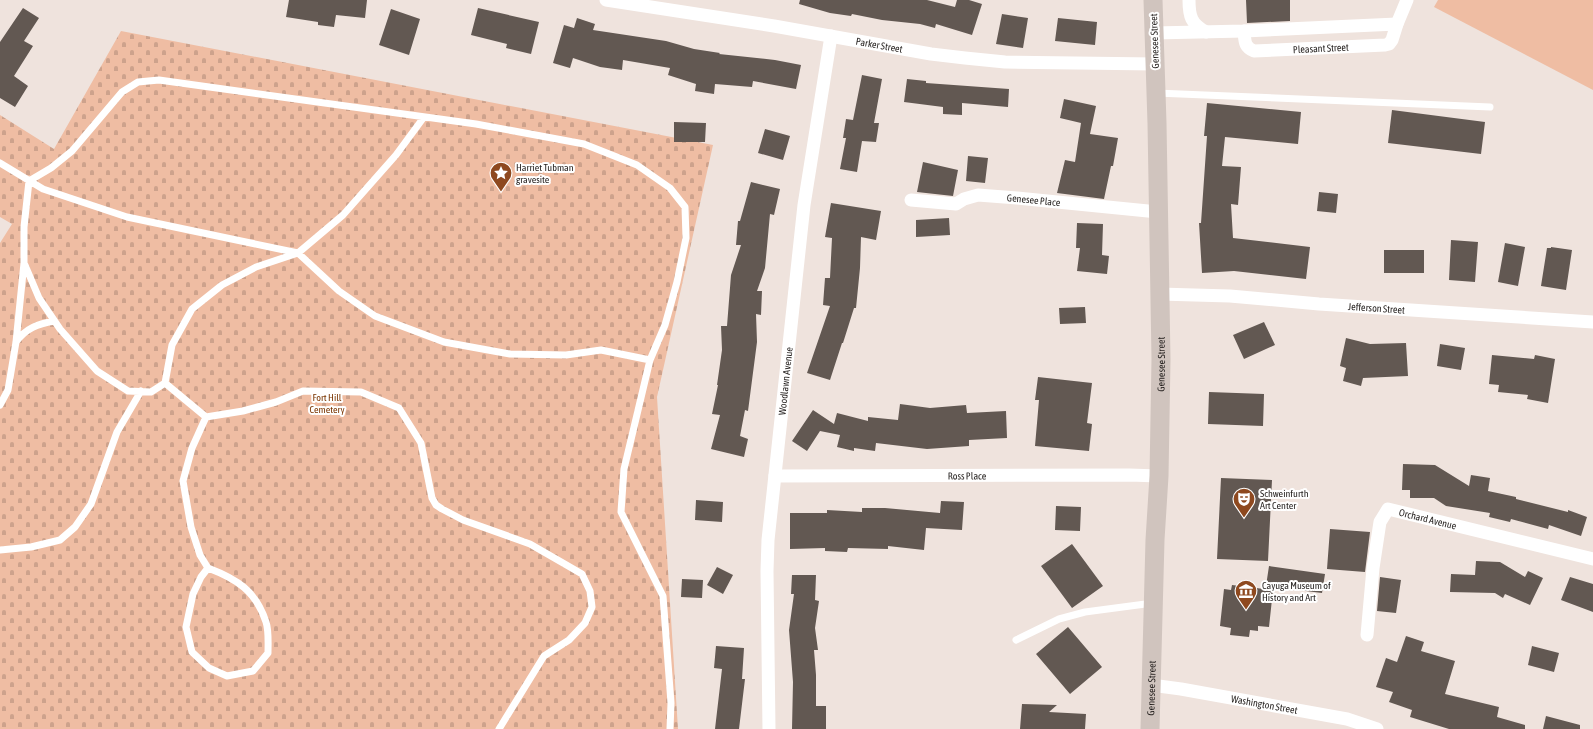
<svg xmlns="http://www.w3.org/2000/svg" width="1593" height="729" font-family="'Asap Condensed',sans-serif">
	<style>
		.cemetery { fill: url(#cemetery-stones) }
		.pitch { fill: #efbda3 }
		.building { fill: #625852 }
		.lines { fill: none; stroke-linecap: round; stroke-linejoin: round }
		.service { stroke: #fff; stroke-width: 7 }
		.minor { stroke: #fff; stroke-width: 13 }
		.secondary { stroke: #d0c4be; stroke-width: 19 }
		.labels { text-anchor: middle; stroke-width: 4; stroke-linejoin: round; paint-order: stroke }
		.street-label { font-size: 10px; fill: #231f1d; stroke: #fff }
		.poi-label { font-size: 10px; fill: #231f1d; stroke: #fff; text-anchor: start }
		.park-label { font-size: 10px; fill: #7a3500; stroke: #fff }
	</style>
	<defs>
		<pattern id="cemetery-stones" width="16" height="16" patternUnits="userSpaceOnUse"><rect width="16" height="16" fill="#efbda3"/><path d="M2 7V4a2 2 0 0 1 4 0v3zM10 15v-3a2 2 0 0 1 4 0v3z" fill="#cda28c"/></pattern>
	</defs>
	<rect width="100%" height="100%" fill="#efe3dd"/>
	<path class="cemetery" d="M121 31 713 145 657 397 678 729H0V243L12 224 0 217V115L54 149Z"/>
	<path class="pitch" d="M1438 0H1593V90L1434 7Z"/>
	<path class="building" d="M289 0H367L365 18 336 15 334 27 318 25V22L286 17Z
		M800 0H927L955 7 957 0H969L982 4 972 35 936 24 935 28 920 24 882 20 852 14 851 16 830 13 799 4Z
		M1246 0H1290V21L1247 23Z
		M23 8 39 18 24 41 33 46 14 76 28 86 15 107 0 98V42Z
		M478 8 539 22 531 54 506 48 507 44 471 35Z
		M391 9 420 19 409 55 379 45Z
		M1002 14 1028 18 1023 48 996 44Z
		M577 18 595 24 593 30 666 41 694 49 720 53 719 54 775 60 801 65 796 89 753 81 752 87 715 84 714 94 695 91 696 84 668 75 670 68 623 60 622 70 600 67 573 58 570 68 553 63 564 25 574 28Z
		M1058 18 1097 22 1095 45 1055 41Z
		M862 75 882 79 874 123H879L876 142 862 141 857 172 840 169 846 138H843L846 119 853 120Z
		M907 79 926 81V83L1009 89 1008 107 962 103V115L943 114V107L904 102Z
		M1064 99 1096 106 1090 134 1118 138 1113 166H1111L1104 199 1057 193 1065 160 1075 162 1081 123 1060 118Z
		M1207 103 1301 112 1298 144 1225 137 1222 166 1241 167 1238 205 1231 204 1233 238 1310 247 1306 279 1234 271 1202 273 1199 223H1201L1207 136H1204Z
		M1392 110 1485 122 1481 154 1388 143Z
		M674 122 706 123 705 142H674Z
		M765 129 790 136 783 160 758 153Z
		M968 156 988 158 985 183 966 181Z
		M923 162 958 170 953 196 917 192Z
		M751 182 780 189 774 215 770 214 765 268 757 291H762L761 315 756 314 757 342 748 411 745 410 740 436 748 439 744 457 711 449 720 415 712 414 718 385H717L722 350 721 326H727L731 275 741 245H736L738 221H740Z
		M1319 192 1338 194 1336 213 1317 211Z
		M831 203 881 211 876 240 861 237 860 268 856 308H854L843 343H842L830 380 807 373 830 306 823 305 825 278H830L832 238 825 237Z
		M949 218 950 235 916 237V220Z
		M1077 223 1103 224 1102 255 1109 256 1107 274 1077 271 1080 248H1076Z
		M1451 240 1478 242 1475 282 1449 280Z
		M1505 243 1525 247 1518 286 1498 282Z
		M1551 247 1572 250 1566 290 1541 286 1547 248H1551Z
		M1384 250H1424V273H1384Z
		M1085 307 1086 323 1060 324 1059 308Z
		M1264 322 1275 345 1244 359 1233 335Z
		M1346 338 1370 344 1406 343 1408 376 1363 378 1361 386 1343 381 1346 368 1340 366Z
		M1440 344 1465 348 1461 370 1437 366Z
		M1492 355 1534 359 1535 355 1555 359 1548 403 1527 399 1528 395 1498 392 1499 385 1489 384Z
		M1038 377 1092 383 1087 423 1092 424 1089 451 1035 446 1039 400H1035Z
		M1209 392 1264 394 1263 426 1208 424Z
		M900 404 930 408 966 405 967 413 1006 411 1007 438 969 440V446L927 449 876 443 875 451 854 448V451L837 447 840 435 820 431 807 451 792 441 813 410 834 424 837 413 868 421V417L898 420Z
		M1403 464 1435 465 1469 486 1471 475 1490 478 1488 491 1516 497V499L1568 512V510L1587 517 1581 536 1549 525 1548 529 1511 519 1510 522 1489 517 1490 513 1446 506 1434 498H1410V490H1402Z
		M1221 478 1272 480 1268 561 1217 559Z
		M696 500 723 502 722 522 695 520Z
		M941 501 964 502 962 530 926 528 924 550 888 546V549L848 548 847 552 825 551V548L790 549V513H827V510L862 512V508H885L940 513Z
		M1056 506 1081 507 1080 531 1055 530Z
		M1330 529 1370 532 1365 572 1327 569Z
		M1072 544 1103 586 1072 608 1041 566Z
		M1476 561 1500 562 1525 577 1528 571 1543 578 1530 605 1505 594 1503 598 1495 593 1450 592 1451 574 1475 575Z
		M1269 566 1325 574 1322 593 1266 586Z
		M717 567 733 575 723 594 707 585Z
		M792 575H816L815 600 819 601 815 628 818 650H814L816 675V706H826V729H792L793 682 789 630 794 594H791Z
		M1380 577 1401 580 1396 613 1377 611Z
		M1570 577 1593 584V612L1561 600Z
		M682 579 703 580 702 598 681 597Z
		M1232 585 1273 590 1269 627 1258 626V631L1250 630 1249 637 1230 635 1231 628 1220 626 1224 589 1231 590Z
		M1068 627 1102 667 1070 694 1036 654Z
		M1406 636 1424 642 1421 651 1455 661 1445 694 1499 707 1497 717 1525 725V729H1449L1410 717 1412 710 1389 702 1393 692 1376 687 1386 658 1397 662Z
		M716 646 744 648 742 679H745L739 729H715L722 669 714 668Z
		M1532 646 1559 653 1554 672 1528 665Z
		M1022 704 1057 705 1049 712 1086 714 1085 729H1020Z
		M1546 716 1580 725V729H1543Z"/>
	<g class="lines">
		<path class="service" d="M1156 93 1490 107
			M0 163 43 189 127 217 298 253 339 291 375 316 444 342 510 354 566 355 601 350 650 360 624 469 621 512 663 596 671 703 670 729
			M25 265 39 298 60 329 97 371 128 391 151 392 165 383 206 417 243 411 276 402 303 391 361 392 399 408 421 443 432 498 436 505 442 509 463 520 530 544 563 563 582 574 590 591 592 607 585 623 569 640 544 656 499 729
			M16 342C26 328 38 324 54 321
			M165 383 172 345 192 309 222 285 256 267 298 253 343 215 396 155 424 117
			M0 405 8 390 16 342 24 263V227L29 181 51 168 72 151 122 92 138 82 159 80 476 124 584 144 637 165 670 188 685 207 686 238 677 282 665 325 650 360
			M206 417 192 448 183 481 191 527 200 555 208 568C237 579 256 591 266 622 269 631 268 644 268 653L253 671 227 676 209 668 192 652 186 627 193 594 201 577 208 568
			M0 550 31 547 60 540 75 527 91 504 117 432 141 391
			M1016 640 1059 619 1085 612 1153 603"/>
		<g class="minor">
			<path id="s1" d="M606 0 774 26 931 54 965 58 1005 62 1155 64"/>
			<path d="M1189 0C1189 16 1191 24 1206 32"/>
			<path id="s2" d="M1244 31C1245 41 1244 47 1254 51L1385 45 1389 44 1392 40 1397 24 1407 0"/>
			<path d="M1154 33 1244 31 1397 24"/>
			<path id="s3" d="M911 200 956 204 964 199 978 195 1017 198 1158 212"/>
			<path id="s4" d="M1159 294 1230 296 1319 304 1593 322"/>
			<path id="s5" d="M775 476 1129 475 1159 476"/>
			<path id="s6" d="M1367 635 1373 568 1380 522 1388 509 1593 559"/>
			<path id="s7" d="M1151 685 1181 689 1347 719 1377 729"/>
			<path id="s8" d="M769 729 767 571 768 540 804 205 831 36"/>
		</g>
		<path class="secondary" id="s9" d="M1150 729 1155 540 1159 476 1161 359 1157 123 1153 0"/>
	</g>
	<defs>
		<g id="sight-pin" transform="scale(1.15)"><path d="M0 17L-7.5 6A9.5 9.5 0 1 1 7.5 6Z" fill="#8e491f" stroke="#fff"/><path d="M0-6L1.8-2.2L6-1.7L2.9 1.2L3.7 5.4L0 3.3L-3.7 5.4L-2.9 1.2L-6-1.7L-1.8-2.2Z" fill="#fff"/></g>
		<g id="theatre-pin" transform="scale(1.15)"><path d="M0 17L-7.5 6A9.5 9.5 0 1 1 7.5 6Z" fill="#8e491f" stroke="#fff"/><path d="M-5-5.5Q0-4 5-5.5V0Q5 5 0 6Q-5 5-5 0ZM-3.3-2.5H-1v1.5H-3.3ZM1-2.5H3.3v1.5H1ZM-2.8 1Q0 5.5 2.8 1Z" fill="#fff"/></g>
		<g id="museum-pin" transform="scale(1.15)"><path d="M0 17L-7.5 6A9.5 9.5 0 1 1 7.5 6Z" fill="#8e491f" stroke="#fff"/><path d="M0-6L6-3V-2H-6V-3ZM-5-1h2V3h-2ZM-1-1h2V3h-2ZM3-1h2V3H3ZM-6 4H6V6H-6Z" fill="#fff"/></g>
	</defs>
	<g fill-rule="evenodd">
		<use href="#sight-pin" x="501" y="173"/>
		<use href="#theatre-pin" x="1244" y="499"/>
		<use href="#museum-pin" x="1246" y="591"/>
	</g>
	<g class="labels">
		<g class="street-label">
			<text transform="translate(1154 41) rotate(-92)" y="4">Genesee Street</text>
			<text dy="4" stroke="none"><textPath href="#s1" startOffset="277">Parker Street</textPath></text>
			<text dy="4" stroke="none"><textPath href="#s2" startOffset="91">Pleasant Street</textPath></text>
			<text dy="4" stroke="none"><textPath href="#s3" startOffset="125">Genesee Place</textPath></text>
			<text dy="4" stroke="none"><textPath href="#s4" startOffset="218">Jefferson Street</textPath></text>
			<text dy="4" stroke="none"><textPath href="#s9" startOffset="365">Genesee Street</textPath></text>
			<text dy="4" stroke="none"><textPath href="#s8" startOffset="349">Woodlawn Avenue</textPath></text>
			<text dy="4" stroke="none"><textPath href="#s5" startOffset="192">Ross Place</textPath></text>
			<text dy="4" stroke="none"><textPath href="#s6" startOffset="170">Orchard Avenue</textPath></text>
			<text dy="4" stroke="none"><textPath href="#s9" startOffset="41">Genesee Street</textPath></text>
			<text dy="4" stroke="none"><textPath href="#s7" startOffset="115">Washington Street</textPath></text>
		</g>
		<g class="poi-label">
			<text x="516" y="171">Harriet Tubman<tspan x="516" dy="12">gravesite</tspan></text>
			<text x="1260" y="497">Schweinfurth<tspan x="1260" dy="12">Art Center</tspan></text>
			<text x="1262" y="589">Cayuga Museum of<tspan x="1262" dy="12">History and Art</tspan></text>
		</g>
		<g class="park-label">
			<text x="327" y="401">Fort Hill<tspan x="327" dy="12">Cemetery</tspan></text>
		</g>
	</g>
</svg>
